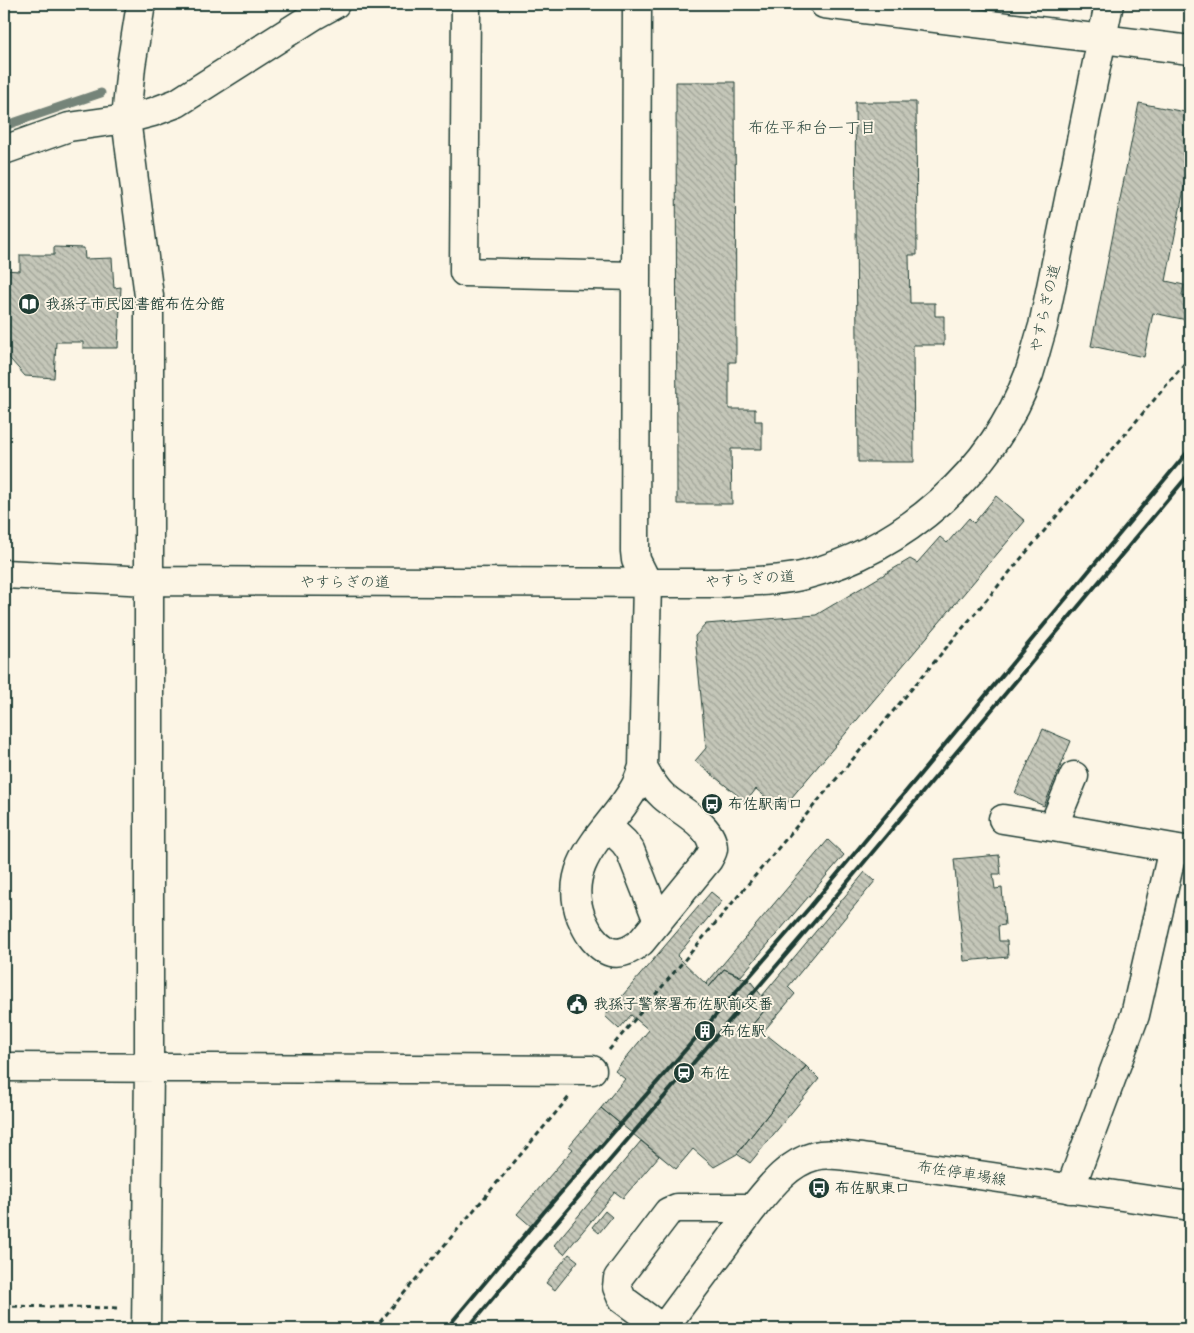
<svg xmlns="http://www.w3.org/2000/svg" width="1194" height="1333" font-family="'Shantell Sans','Klee One',sans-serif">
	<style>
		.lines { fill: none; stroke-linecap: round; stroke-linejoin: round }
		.stream { stroke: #758479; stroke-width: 9 }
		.building { fill: url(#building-back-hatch); stroke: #1f3d34 }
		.minor-casing { stroke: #1f3d34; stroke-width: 31 }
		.major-casing { stroke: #1f3d34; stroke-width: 31 }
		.path { stroke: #1f3d34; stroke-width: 3; stroke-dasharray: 5 4; stroke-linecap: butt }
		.minor { stroke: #fcf5e5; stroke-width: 28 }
		.major { stroke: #fcf5e5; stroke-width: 28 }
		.rail { stroke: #1f3d34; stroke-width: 4 }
		.labels { text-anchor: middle; stroke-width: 4; stroke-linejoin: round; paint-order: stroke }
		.poi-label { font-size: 15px; font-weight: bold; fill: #1f3d34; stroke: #fcf5e5; text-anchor: start }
		.street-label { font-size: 15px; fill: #1f3d34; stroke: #fcf5e5 }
		.neighbourhood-label { font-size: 16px; fill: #1f3d34; stroke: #fcf5e5 }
	</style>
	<defs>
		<pattern id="building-back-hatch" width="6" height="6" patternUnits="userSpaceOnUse" patternTransform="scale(1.25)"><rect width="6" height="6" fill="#c5c7b9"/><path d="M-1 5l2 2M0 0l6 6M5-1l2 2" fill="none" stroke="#9fa397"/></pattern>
	</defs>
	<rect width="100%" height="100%" fill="#fcf5e5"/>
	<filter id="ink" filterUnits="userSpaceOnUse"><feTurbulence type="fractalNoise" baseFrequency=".02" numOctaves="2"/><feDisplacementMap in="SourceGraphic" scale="10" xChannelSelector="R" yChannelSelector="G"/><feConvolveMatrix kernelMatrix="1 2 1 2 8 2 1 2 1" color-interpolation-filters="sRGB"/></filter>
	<g filter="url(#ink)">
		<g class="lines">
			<path class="stream" d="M4 126 101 93"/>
		</g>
		<path class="building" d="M676 82H735L736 362H729V409H755V421H762V449H731L732 504H677Z
			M855 102H916L917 255H909L910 303H935V316H944V345H913L914 462H858Z
			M1139 103 1190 113V158L1166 281 1184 285 1182 295 1190 297V303L1187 320 1153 313 1144 357 1091 346Z
			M54 247 84 248 85 259 112 258 114 288 121 287 118 348H83V342H56L54 378 25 376 4 352V270L20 271V255H54Z
			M996 496 1025 521 781 810 756 789 746 802 695 761 706 748 695 636 706 624 816 615 910 559 917 563 940 537 947 543 969 518 974 523Z
			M1043 729 1071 741 1044 806 1015 793Z
			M828 840 844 855 741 976 724 969 709 987 706 984Z
			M999 855 1001 874H993L995 889 1002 888 1005 925 998 926 999 941H1007L1008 957 964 961 954 859Z
			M865 872 875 881 788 987 795 994 763 1032 753 1024 769 1005 762 996Z
			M711 892 722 901 677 956 709 987 724 969 751 982 769 1005 753 1024 806 1066 737 1154 714 1167 693 1149 676 1169 601 1108 625 1079 615 1071 649 1030 631 1015 619 1029 605 1016Z
			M806 1066 819 1079 750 1163 737 1154Z
			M601 1108 619 1123 532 1227 517 1214 573 1149 569 1146Z
			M641 1141 659 1156 623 1198 615 1192 564 1254 554 1245Z
			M605 1211 612 1217 599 1233 592 1227Z
			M569 1254 578 1261 555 1290 546 1283Z"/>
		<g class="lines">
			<g class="minor-casing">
				<path id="minor" d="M141 4 131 66 126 119 153 112 177 103 315 15 335 4
					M466 4 464 272 636 276
					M637 4 635 551 636 560 647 582 643 767C641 773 639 779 636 785 613 829 560 860 581 917 587 931 593 942 606 950 619 957 631 950 641 942L708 860C710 856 713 852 713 849 713 825 678 810 663 796 654 788 649 778 643 767
					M824 4 1190 50
					M4 150 69 127 126 119 149 296V1068L146 1329
					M4 574 149 581 718 583C746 581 777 582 805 575 905 549 993 471 1029 374 1034 358 1038 342 1043 326L1109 4
					M1003 819 1053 827 1074 776
					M607 826 624 842 630 850 658 921
					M1053 827 1190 851
					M4 1067 592 1070
					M1070 1189 1135 1015 1173 848
					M663 1329 622 1299 617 1287 618 1278 668 1212 677 1208H753
					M663 1329 753 1208"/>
			</g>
			<g class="major-casing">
				<path id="major" d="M753 1208C770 1187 788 1163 815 1156 829 1152 848 1157 862 1158L1190 1206"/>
			</g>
			<path class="path" d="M609 1050 1190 357
				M4 1306 120 1308
				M374 1329 569 1097"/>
			<use href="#minor" class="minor"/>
			<use href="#major" class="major"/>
			<path class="rail" d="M446 1329 544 1212 810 907 1190 449
				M467 1329 557 1222 820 915 1190 473"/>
		</g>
	</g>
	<defs>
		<g id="library-disc" transform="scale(1.125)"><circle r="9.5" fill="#1f3d34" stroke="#fcf5e5"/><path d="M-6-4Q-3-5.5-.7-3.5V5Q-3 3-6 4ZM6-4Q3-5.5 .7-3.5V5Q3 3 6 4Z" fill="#fff"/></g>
		<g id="bus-disc" transform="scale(1.125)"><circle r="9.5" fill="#1f3d34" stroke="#fcf5e5"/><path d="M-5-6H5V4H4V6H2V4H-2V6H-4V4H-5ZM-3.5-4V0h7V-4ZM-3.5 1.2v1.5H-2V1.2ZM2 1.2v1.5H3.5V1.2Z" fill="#fff"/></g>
		<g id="civic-disc" transform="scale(1.125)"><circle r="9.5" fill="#1f3d34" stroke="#fcf5e5"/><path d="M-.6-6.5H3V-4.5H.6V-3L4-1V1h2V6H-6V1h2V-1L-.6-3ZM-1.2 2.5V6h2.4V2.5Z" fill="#fff"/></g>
		<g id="building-disc" transform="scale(1.125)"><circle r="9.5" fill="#1f3d34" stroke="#fcf5e5"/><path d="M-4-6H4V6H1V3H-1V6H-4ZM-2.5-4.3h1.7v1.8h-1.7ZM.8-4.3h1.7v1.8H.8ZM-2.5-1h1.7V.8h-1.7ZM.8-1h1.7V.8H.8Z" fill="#fff"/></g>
		<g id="station-disc" transform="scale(1.125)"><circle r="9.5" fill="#1f3d34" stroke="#fcf5e5"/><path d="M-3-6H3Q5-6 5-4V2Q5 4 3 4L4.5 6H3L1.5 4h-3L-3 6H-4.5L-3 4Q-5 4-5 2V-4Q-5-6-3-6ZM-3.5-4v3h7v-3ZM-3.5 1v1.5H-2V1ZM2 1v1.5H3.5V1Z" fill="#fff"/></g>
	</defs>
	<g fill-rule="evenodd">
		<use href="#library-disc" x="29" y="304"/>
		<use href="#bus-disc" x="712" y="804"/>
		<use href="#civic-disc" x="577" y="1004"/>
		<use href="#building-disc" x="705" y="1031"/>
		<use href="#station-disc" x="684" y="1073"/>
		<use href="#bus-disc" x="819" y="1188"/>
	</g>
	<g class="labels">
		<g class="poi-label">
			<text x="45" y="309">我孫子市民図書館布佐分館</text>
			<text x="728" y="809">布佐駅南口</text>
			<text x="593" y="1009">我孫子警察署布佐駅前交番</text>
			<text x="721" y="1036">布佐駅</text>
			<text x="700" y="1078">布佐</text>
			<text x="835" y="1193">布佐駅東口</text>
		</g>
		<g class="street-label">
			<text transform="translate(1045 308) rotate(-77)" y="5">やすらぎの道</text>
			<text transform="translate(750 579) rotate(-4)" y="5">やすらぎの道</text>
			<text x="345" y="587">やすらぎの道</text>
			<text transform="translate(962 1173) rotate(9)" y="5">布佐停車場線</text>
		</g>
		<g class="neighbourhood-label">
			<text x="812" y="133">布佐平和台一丁目</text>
		</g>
	</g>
	<rect width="1194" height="1333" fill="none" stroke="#fcf5e5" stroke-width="20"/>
	<rect x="10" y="10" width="1174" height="1313" fill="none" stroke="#1f3d34" stroke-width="2" filter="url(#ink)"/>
</svg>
